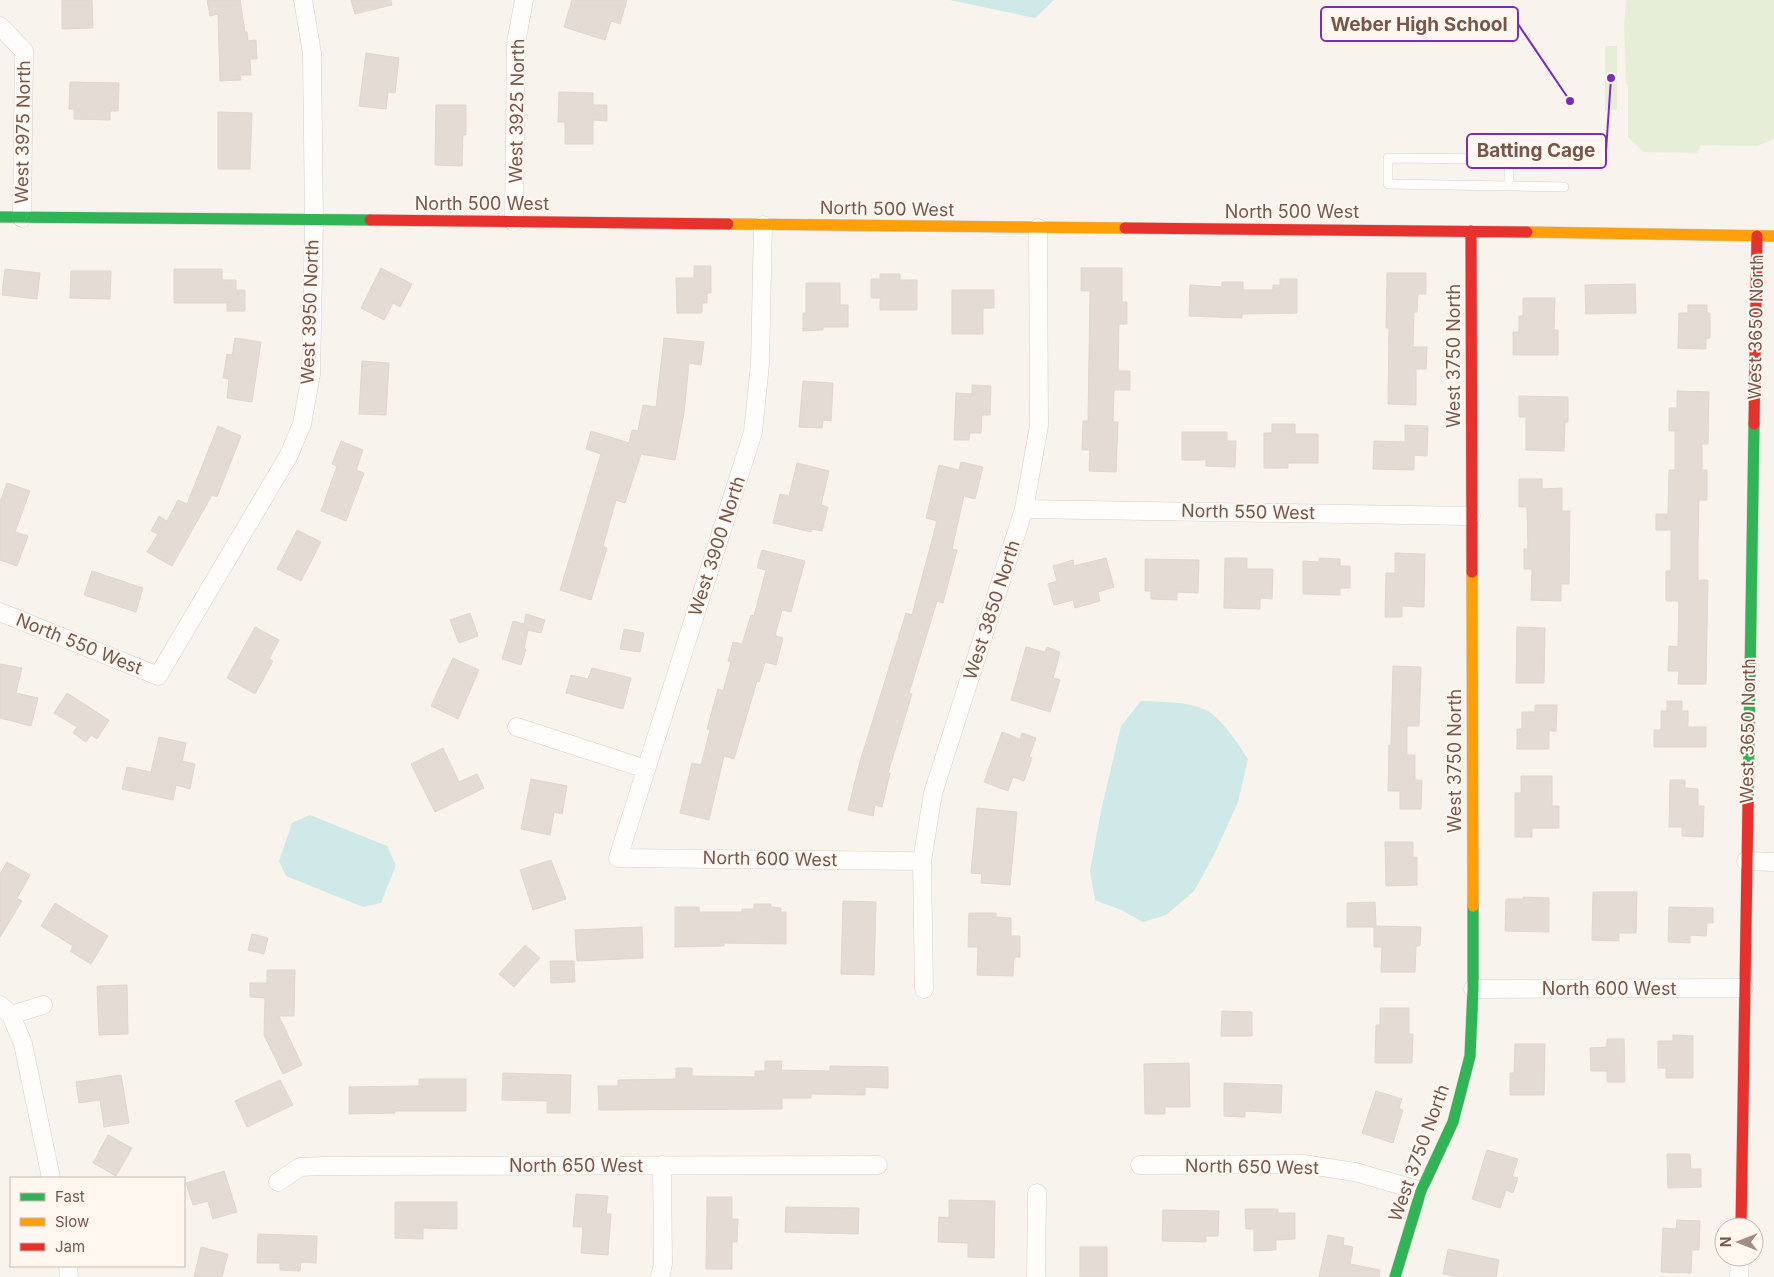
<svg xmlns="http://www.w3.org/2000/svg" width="1774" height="1277" font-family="Inter,sans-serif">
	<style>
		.green { fill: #e7eed8 }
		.water { fill: #cfe9e8 }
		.building { fill: #e4dbd5; stroke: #e1d5cf }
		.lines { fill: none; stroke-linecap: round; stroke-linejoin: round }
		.lane-casing { stroke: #d7ceca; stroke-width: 10 }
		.street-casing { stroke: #d7ceca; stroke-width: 19 }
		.fast-casing { stroke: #d8cec9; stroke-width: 12 }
		.slow-casing { stroke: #d8cec9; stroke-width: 12 }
		.jam-casing { stroke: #d8cec9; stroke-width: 12 }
		.lane { stroke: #fefdfc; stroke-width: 9 }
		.street { stroke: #fefdfc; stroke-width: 18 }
		.fast { stroke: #30b455; stroke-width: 11 }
		.slow { stroke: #ff9f0a; stroke-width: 11 }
		.jam { stroke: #e5322d; stroke-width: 11 }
		.labels { text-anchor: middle; stroke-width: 4; stroke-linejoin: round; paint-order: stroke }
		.street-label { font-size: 18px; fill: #77574c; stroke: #fff7f0 }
		.leader { fill: none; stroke: #7b2cbf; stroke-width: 2 }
		.callout-dot { fill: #7b2cbf; stroke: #fff7f0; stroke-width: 2 }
		.callout { fill: #fff7f0; stroke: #7b2cbf; stroke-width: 2 }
		.callout-label { font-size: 19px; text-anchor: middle; font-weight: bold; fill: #77574c }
	</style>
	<rect width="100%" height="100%" fill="#f8f3ed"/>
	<path class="green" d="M1626 0H1774V139L1757 146 1701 145 1697 153 1644 152 1628 137V85L1626 84 1624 28Z
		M1605 46H1617V110H1605Z"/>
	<path class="water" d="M950 0H1054L1035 18Z
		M1141 701C1161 702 1187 701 1206 710 1221 717 1239 745 1248 759L1238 802 1214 855 1194 891 1166 915 1143 922 1121 910 1095 900 1090 871 1101 811 1121 726Z
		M310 815 387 846 396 865 381 903 363 907 286 876 279 861 292 823Z"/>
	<path class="building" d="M62 0H92L93 28 62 29Z
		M207 0H240L245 32H247L248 41 256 40 257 59H250L251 75H240L241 80 220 81 218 14 210 16Z
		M351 0H391L392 5 355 14Z
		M572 0H627L620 24 611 21 605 40 564 27Z
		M366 53 399 58 395 93 388 92 386 109 359 106Z
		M70 82 119 83 118 111H110V120L74 119V109H69Z
		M559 92 593 93V105H607V121L593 120V144H565V122H558Z
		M436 105H466V135H463L462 166 435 165Z
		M218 112 252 113 250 169H218Z
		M694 266H711V293H707V303H702V313H677L676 278H694Z
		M381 268 412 284 400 307 393 303 384 320 361 308Z
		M1081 268H1122V302H1127V324H1119L1118 371H1130V390H1114L1113 422H1118L1116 472 1089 471 1090 450H1082L1083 421H1088L1090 291H1081Z
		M5 269 40 273 37 299 2 295Z
		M174 269H222V280H236V290H245V311H227V303H174Z
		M71 271H111L110 299 70 298Z
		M1387 273H1426V294H1418L1417 312H1414L1413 347H1427L1426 369H1416V405L1388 404 1389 328H1386Z
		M880 274H900V280H917V310H880V298H871V279H880Z
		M1280 279H1297V313L1242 314V318L1189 316 1190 285 1222 287V282H1243V290H1273V285H1280Z
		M806 283H840V305H848V327H823V330L803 331V313H806Z
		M1635 284 1636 313 1586 314 1585 285Z
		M952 290H994V308H983V334H952Z
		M1523 298H1555L1554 330H1558V355H1513V332H1519V316H1523Z
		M1688 305H1707V313H1710V338L1706 339V349L1678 348 1679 313H1688Z
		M235 338 261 342 252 402 227 398 229 379 223 378 227 354 232 355Z
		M664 338 704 342 701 365 689 363 684 413 675 460 641 454 625 503 616 500 603 546 607 548 591 600 560 590 601 454 586 449 591 431 629 443 632 430 638 431 643 405 656 407Z
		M362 361 389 363 386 415 359 414Z
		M803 381 833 383 831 421 823 420 822 428 799 427Z
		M972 385 991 386 990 415H982L981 433H970L969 440H954L956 393 972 394Z
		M1677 391 1709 392 1708 444H1702V470H1707V500H1699L1698 543V580H1708L1706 684H1678L1679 671H1668L1669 646 1678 647 1679 601H1666V571H1671V530H1656V514H1668L1669 470H1675V431H1669V408H1677Z
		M1519 396 1568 397V422H1565L1564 451 1526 450V417H1519Z
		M1272 424H1295V434H1318V463H1288V468H1264V433H1272Z
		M1405 425 1428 426 1427 456 1414 455V470L1373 469 1374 441 1405 442Z
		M218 426 241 436 217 497 212 495 172 566 147 552 158 534 151 531 159 516 167 521 178 500 187 504Z
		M1182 432H1227V441H1236L1235 467 1206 466V460H1182Z
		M341 441 363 450 356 470 364 473 346 521 321 511 337 466 332 464Z
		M961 462 983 467 975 499 964 496 952 549 957 550 943 603 937 601 909 693 912 694 888 773H890L882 807 875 805 873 816 848 810 859 765 906 613 912 615 937 521 926 518 939 465 959 470Z
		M797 463 829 471 821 505 828 507 822 531 812 529 811 532 773 523 780 494 789 496Z
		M1519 479H1542V489L1562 488V511H1570L1569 584H1561V601L1531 600 1532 569H1524V549H1528L1527 507H1519Z
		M7 483 30 491 15 532 28 536 17 566 0 560V502Z
		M297 530 321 542 301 581 277 569Z
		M762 550 805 561 791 612 782 610 775 636 783 638 776 665 765 662 759 682 757 681 734 759 724 756 709 820 680 813 692 763 701 765 710 730 707 729 718 689 723 691 731 662 728 661 733 642 742 644 751 615 754 616 766 570 757 568Z
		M1395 553 1425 554 1424 607 1402 606V617H1385L1386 573H1395Z
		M1106 558 1114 587 1098 592 1100 601 1075 608 1073 600 1054 605 1048 584 1057 581 1053 566 1073 560 1074 566Z
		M1225 558H1247V569H1273L1272 599 1260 598V609L1224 608Z
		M1319 558 1340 559V566H1350V588H1340V595L1303 594V561L1319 562Z
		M1145 559 1199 560 1198 593 1177 592V600L1151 599V591H1145Z
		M92 571 143 588 136 612 84 595Z
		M470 613 478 636 459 643 450 620Z
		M526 614 545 620 541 633 528 630 524 649H526L521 665 502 659 513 621 524 624Z
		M255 627 279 640 269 659 273 661 255 694 227 678Z
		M1517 627 1545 628 1544 683H1516Z
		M624 629 644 633 640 652 620 649Z
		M1026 647 1045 652 1047 647 1060 652 1053 678 1060 680 1050 712 1011 700Z
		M453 658 479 670 458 719 431 706Z
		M0 664 22 668 16 693 38 698 31 726 0 718Z
		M1393 666 1421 667 1419 726H1407V755H1415V780H1422L1421 809H1400V791H1388L1389 745H1391Z
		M592 668 631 678 623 709 566 693 571 675 588 679Z
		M67 693 109 720 97 739 91 735 86 742 73 733 77 727 54 713Z
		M1667 701H1682V711H1688V727H1706V747H1654V730H1661V711H1667Z
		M1535 705H1557L1556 731H1549V749H1517V729H1522V712H1535Z
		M1002 732 1020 739 1022 733 1036 738 1029 757 1032 758 1024 781 1013 777 1008 791 984 782Z
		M159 737 186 743 182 761 195 764 190 789 176 785 173 800 122 789 127 767 151 772Z
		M443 748 459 782 477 774 484 788 435 812 411 764Z
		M1521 776H1552V806H1559V828H1532V837H1515V793H1521Z
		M531 779 567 786 562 814 554 812 550 835 521 829Z
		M1670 780H1685V788L1698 789V806H1704L1703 837 1682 836V827H1669Z
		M977 808 1017 812 1010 885 981 883 982 874 971 873Z
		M1385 842H1413V858L1417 857V885L1386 886Z
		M551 860 566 899 533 910 520 870Z
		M7 862 30 875 17 898 22 901 0 937V874Z
		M1593 892H1637L1636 933H1619V941L1592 940Z
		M1523 897 1549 898V932L1505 931 1506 899H1523Z
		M843 901 876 902 874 975 841 974Z
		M1375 902 1376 926 1421 927 1420 946H1416L1415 972H1381L1382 947H1374V927H1347V903Z
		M55 903 108 936 91 964 70 951 73 946 41 926Z
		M754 904H771V907L781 908V912H786V944L724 943V946L675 947V907H699V912H742V909H754Z
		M1669 907 1713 908V923H1707L1706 936 1690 935V943L1668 942Z
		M969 913H996V917L1011 918V936H1020V957H1014L1013 976 977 975 978 947H968Z
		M642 927 643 958 577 961 575 930Z
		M252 934 268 938 264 954 248 950Z
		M525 945 540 958 514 987 499 974Z
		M550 961H574L575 982 551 983Z
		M267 970H295L294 1016H279L302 1065 283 1074 264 1035 265 998 250 997V983H267Z
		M127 985 128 1034 99 1035 97 986Z
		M1380 1008H1409V1034H1413L1412 1063H1375L1376 1025H1380Z
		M1222 1011 1252 1012V1036H1221Z
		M1673 1035 1693 1036V1078H1666V1068H1658V1041H1673Z
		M1607 1039H1624L1625 1082H1607V1071H1591L1590 1048 1607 1047Z
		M1515 1044H1545L1544 1095H1510V1073H1514Z
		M765 1061H782L781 1070 830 1071V1066L888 1067V1088L865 1087V1095L811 1094V1098H782V1109L599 1110 598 1086H618V1080L676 1079V1068H692V1076L755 1077V1071H765Z
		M1189 1063 1190 1107H1165V1114H1145L1144 1064Z
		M503 1073 571 1075 570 1113H547V1101L502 1100Z
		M121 1075 129 1123 104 1127 100 1100 79 1103 76 1082Z
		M419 1079H466V1111H395V1113L349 1114V1087L419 1086Z
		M280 1080 293 1105 247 1127 235 1101Z
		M1224 1083 1282 1085 1281 1113 1245 1111V1117L1224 1116Z
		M1376 1091 1402 1099 1399 1108 1403 1110 1393 1143 1362 1133Z
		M108 1135 132 1148 116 1176 93 1163Z
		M1487 1150 1518 1159 1512 1177 1518 1178 1513 1193 1506 1190 1500 1208 1472 1199Z
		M1667 1154H1690L1691 1169H1701V1187L1668 1188Z
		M224 1171 237 1212 213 1219 208 1201 193 1205 186 1183Z
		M576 1194 608 1196 606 1214H611L608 1255 581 1253 583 1227H573Z
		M707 1197H732V1219H738L737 1242H732V1269H706Z
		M949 1200 995 1201 994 1258 968 1257V1243L938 1242 939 1217 949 1218Z
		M395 1202H457V1229L423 1228V1239L395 1238Z
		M786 1207 859 1208 858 1234 785 1232Z
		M1245 1209H1278V1213H1295V1239L1276 1240V1250L1254 1251V1229H1246Z
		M1163 1210 1219 1211 1218 1236H1206V1242L1162 1241Z
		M1677 1220 1700 1221 1699 1250H1692L1691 1273 1661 1272 1663 1228 1676 1229Z
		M258 1234 317 1236 316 1263 301 1262 300 1271 280 1270V1263H257Z
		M1328 1235 1344 1238 1343 1245 1353 1247 1350 1264 1380 1270 1379 1277H1319Z
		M201 1247 228 1254 222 1277H194Z
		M1080 1247H1107V1277H1080Z
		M1448 1249 1499 1260 1496 1277H1458L1443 1274Z"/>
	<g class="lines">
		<g class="lane-casing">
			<path id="lane" d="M1509 186V159L1388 158V184L1564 187"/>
		</g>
		<g class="street-casing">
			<path id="street" d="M0 26 24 51 22 218
				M514 222 516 43 524 0
				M763 225 760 364 753 432 618 858 922 861
				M1024 509 1471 516
				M0 612 158 676 289 455 302 424 311 374 314 221 312 53 303 0
				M517 727 646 769
				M1746 861 1774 862
				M924 989 922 861 933 793 1024 509 1039 426 1038 228
				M1473 989 1744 988
				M0 1005 11 1015 43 1005
				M11 1015 23 1044 51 1178
				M1140 1165 1303 1164 1355 1172 1421 1191
				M278 1182 300 1167 323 1166 878 1165
				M68 1266 69 1277
				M660 1277 663 1264 662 1165
				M1036 1277 1037 1193
				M1739 1277 1740 1257"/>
		</g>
		<g class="fast-casing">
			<path id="fast" d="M0 217 370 220
				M1748 804 1754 424
				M1395 1277 1421 1191 1453 1122 1470 1056 1473 989V906"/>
		</g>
		<g class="slow-casing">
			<path id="slow" d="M728 224 1125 228
				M1527 232 1774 236
				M1472 572 1473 906"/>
		</g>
		<g class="jam-casing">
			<path id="jam" d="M370 220 728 224
				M1125 228 1527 232
				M1471 231 1472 572
				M1754 424 1757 236
				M1741 1227 1748 804"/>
		</g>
		<use href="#lane" class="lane"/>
		<use href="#street" class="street"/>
		<use href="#fast" class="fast"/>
		<use href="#slow" class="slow"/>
		<use href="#jam" class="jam"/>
	</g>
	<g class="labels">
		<g class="street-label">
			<text transform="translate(517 111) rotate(-89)" y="6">West 3925 North</text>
			<text transform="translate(23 132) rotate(-89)" y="6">West 3975 North</text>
			<text x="482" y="210">North 500 West</text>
			<text transform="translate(887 209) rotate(1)" y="6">North 500 West</text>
			<text x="1292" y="218">North 500 West</text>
			<text transform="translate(310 312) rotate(-88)" y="6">West 3950 North</text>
			<text transform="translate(1756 327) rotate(-89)" y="6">West 3650 North</text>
			<text transform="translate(1454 356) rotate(-90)" y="6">West 3750 North</text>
			<text transform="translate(1248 512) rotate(1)" y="6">North 550 West</text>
			<text transform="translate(717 546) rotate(-72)" y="6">West 3900 North</text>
			<text transform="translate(992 610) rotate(-72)" y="6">West 3850 North</text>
			<text transform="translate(79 644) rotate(22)" y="6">North 550 West</text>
			<text transform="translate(1748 731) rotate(-89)" y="6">West 3650 North</text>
			<text transform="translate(1455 761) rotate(-90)" y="6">West 3750 North</text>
			<text transform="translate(770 859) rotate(1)" y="6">North 600 West</text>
			<text x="1609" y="995">North 600 West</text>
			<text transform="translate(1419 1153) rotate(-70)" y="6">West 3750 North</text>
			<text x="576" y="1172">North 650 West</text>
			<text transform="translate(1252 1167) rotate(1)" y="6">North 650 West</text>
		</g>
	</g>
	<path class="leader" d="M1570 101L1518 24M1611 78L1606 151"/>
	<g class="callout-dot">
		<circle cx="1570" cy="101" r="5"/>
		<circle cx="1611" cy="78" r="5"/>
	</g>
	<g class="callout">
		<rect x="1321" y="7" width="197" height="34" rx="5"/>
		<rect x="1467" y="134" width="139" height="34" rx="5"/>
	</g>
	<g class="callout-label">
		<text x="1419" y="31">Weber High School</text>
		<text x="1536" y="157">Batting Cage</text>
	</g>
	<rect x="10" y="1177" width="175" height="90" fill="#fff7f0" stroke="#c9b7ae"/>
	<rect x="20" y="1193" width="25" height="8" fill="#30b455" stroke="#c9b7ae"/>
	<text x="55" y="1202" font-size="15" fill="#77574c">Fast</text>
	<rect x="20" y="1218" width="25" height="8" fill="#ff9f0a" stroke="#c9b7ae"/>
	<text x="55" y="1227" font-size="15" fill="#77574c">Slow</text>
	<rect x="20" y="1243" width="25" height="8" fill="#e5322d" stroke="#c9b7ae"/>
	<text x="55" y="1252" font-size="15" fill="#77574c">Jam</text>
	<g transform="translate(1739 1242) rotate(270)"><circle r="24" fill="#fff7f0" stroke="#c9b7ae"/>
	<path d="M0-4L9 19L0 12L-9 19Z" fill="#a48e84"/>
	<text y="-8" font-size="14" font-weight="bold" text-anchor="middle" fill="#77574c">N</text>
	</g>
</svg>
